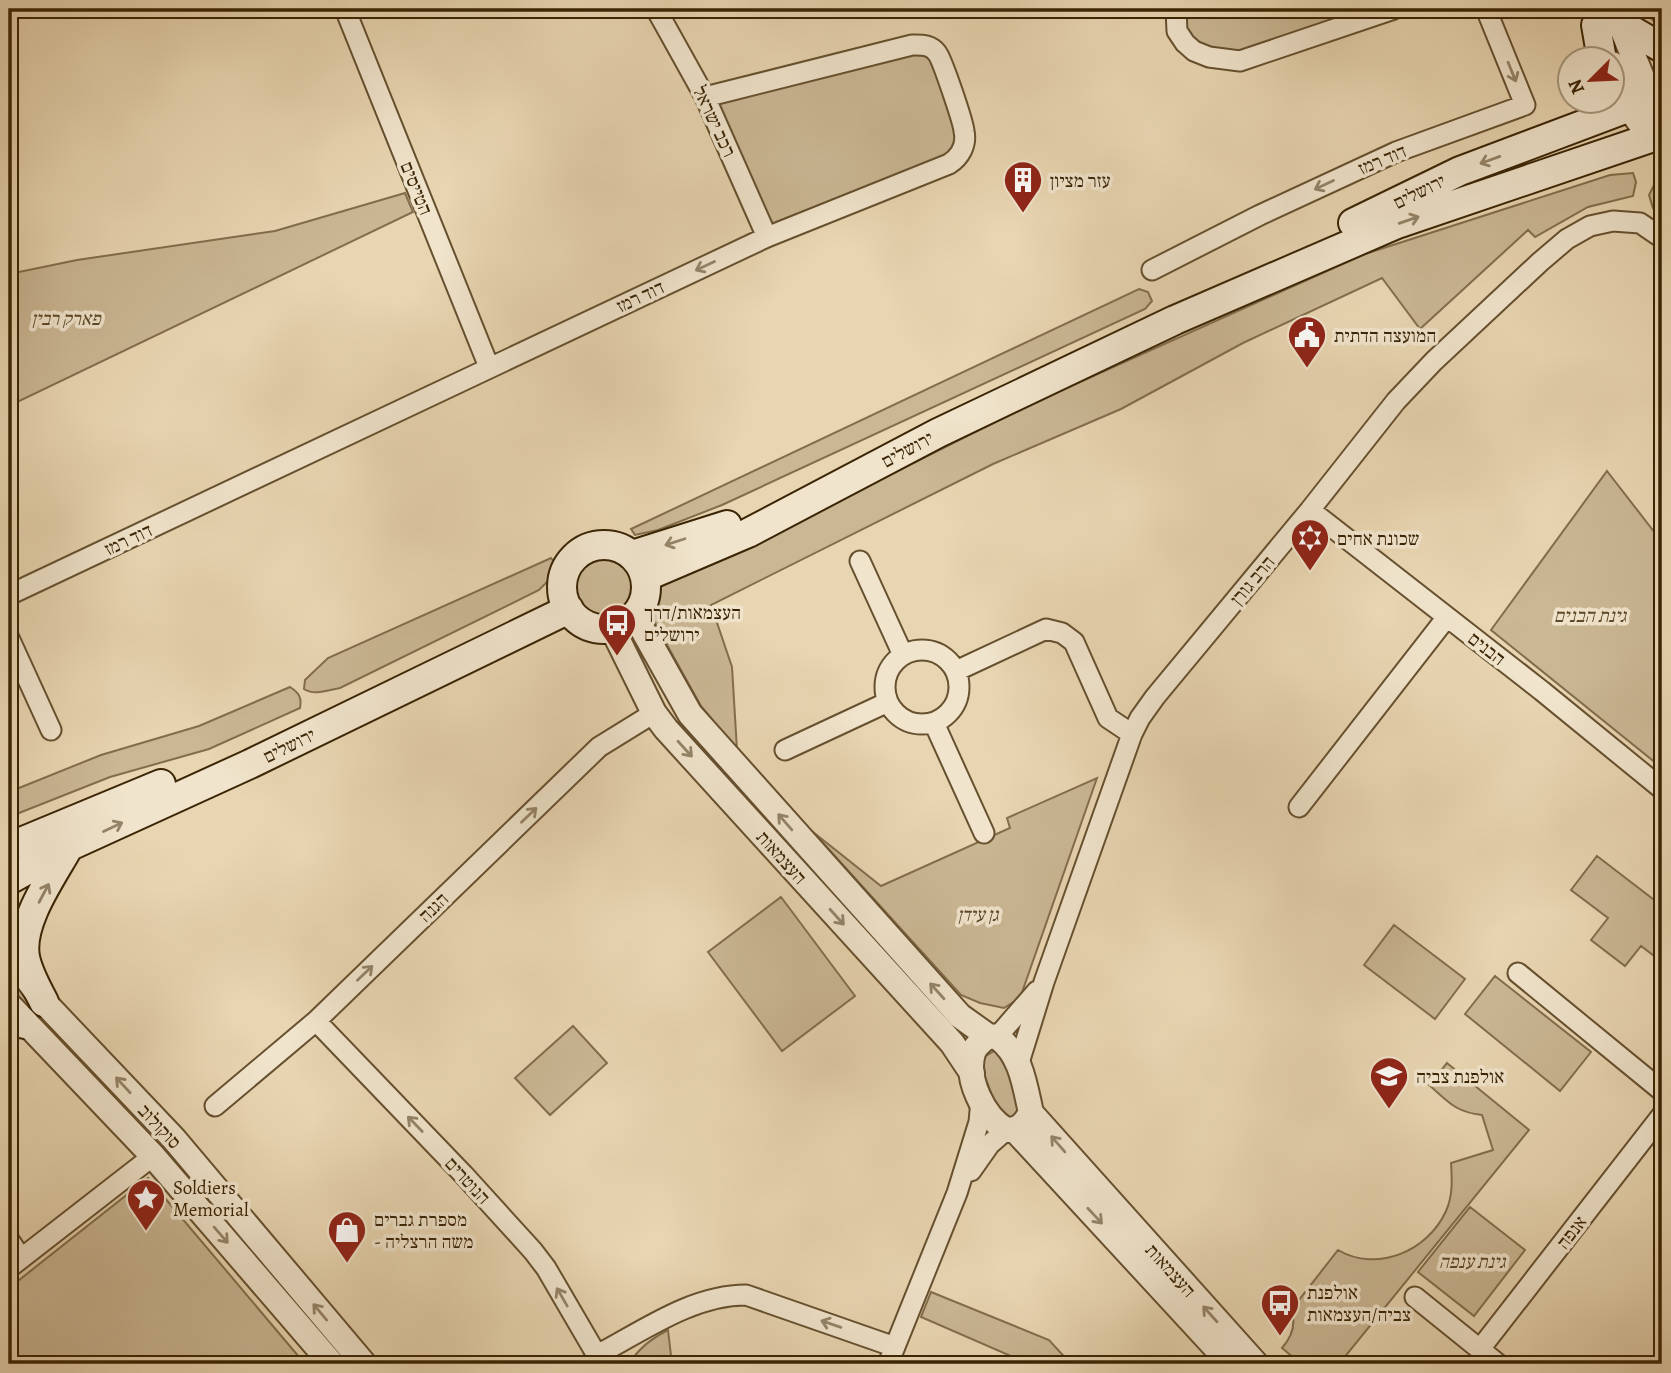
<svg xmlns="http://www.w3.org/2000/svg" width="1671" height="1373" font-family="Alegreya,'Frank Ruhl Libre',serif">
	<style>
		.green { fill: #cab794; stroke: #826e4c; stroke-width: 2 }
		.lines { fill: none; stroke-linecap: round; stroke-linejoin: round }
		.minor-casing { stroke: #66502f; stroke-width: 23 }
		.tertiary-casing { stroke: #66502f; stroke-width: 28 }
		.secondary-casing { stroke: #3a2404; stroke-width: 32 }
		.minor { stroke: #f0e4cc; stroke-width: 19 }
		.tertiary { stroke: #f0e4cc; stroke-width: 24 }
		.secondary { stroke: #f0e4cc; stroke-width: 28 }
		.oneway { stroke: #958468 }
		.labels { text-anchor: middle; stroke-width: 7; stroke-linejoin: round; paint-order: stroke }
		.street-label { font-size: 19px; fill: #3a2404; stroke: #f0e4cc }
		.poi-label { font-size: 19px; fill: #3a2404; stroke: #f0e4cc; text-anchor: start }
		.park-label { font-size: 19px; font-style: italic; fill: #5e4928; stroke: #f0e4cc }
	</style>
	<rect width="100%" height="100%" fill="#e8d5b1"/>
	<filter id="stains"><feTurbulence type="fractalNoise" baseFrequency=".00286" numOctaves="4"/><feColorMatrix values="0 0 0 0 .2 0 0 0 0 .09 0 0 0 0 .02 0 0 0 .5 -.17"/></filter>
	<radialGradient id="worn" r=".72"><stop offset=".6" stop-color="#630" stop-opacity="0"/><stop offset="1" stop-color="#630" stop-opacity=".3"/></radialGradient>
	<path class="green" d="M1181 9H1384L1239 56 1212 52 1187 39Z
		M1640 9H1662V28Z
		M913 49 933 59 958 132 954 151 945 156 769 225 714 101Z
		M1662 169V218H1659L1653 208 1649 195Z
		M1633 173 1636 182 1633 196 1588 207 1535 237 1528 230 1420 329 1382 278 1243 343 1121 409 993 464 711 605 732 667 737 750 701 706 657 627 648 606 652 593 661 584 764 538 1031 404 1365 254 1610 175Z
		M405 193 413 212 9 406V274L77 260 275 231Z
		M1139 289 1148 292 1152 301 1145 309 722 505 658 530 635 535 631 529Z
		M1607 471 1662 542V768L1491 630Z
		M551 558 555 563 550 579 539 590 340 688C328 690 314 696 304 689L305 680 328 658Z
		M576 587a28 28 0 1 1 56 0a28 28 0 1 1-56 0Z
		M290 687C299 693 302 697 300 708L209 749 110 777 9 817V792L101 755 199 726Z
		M1097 778 1020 998 1004 1008 980 1003 961 995 813 832 881 886 1010 828 1007 818Z
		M1597 856 1662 906V962L1641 946 1625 966 1591 940 1608 918 1571 890Z
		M781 897 855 996 782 1051 708 952Z
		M1394 925 1465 979 1435 1019 1364 965Z
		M9 974 147 1123 353 1364H341L9 985Z
		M1495 976 1591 1052 1560 1091 1465 1014Z
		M573 1026 607 1063 550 1115 515 1078Z
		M994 1051 997 1052C1010 1067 1020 1093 1019 1112L1009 1119 997 1109 984 1074 983 1061 986 1056Z
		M1447 1063 1529 1130 1339 1364H1301L1282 1348C1297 1331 1297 1314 1283 1297L1295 1305 1338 1250C1377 1273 1428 1251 1446 1211 1453 1196 1452 1179 1451 1163L1493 1150 1482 1115C1455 1112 1449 1102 1429 1085Z
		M148 1178 305 1364H9V1288Z
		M1470 1207 1525 1250 1474 1316 1418 1272Z
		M931 1292 1049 1340 1071 1364H1029L921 1317Z
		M668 1330 672 1364H629C639 1348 651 1339 668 1330Z"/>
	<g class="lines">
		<g class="minor-casing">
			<path id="minor" d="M345 9 489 367
				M656 9 705 97 767 237
				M1176 9 1177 31 1185 43 1194 51 1209 57 1240 61 1394 9
				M1152 270 1260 215 1396 152 1525 105 1486 9
				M1310 510 1542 691 1662 789
				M860 561 903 655
				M9 595 767 237 949 164C960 157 967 145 964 131 963 121 942 59 937 53 930 44 921 45 912 45L705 97
				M9 638 51 730
				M885 687a37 37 0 1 1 74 0a37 37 0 1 1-74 0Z
				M956 671 1046 629 1062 633 1074 642 1108 718 1132 734
				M934 723 984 833
				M785 750 888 702
				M1299 807 1447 617
				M1518 973 1662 1091
				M316 1021 463 1174 533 1251 546 1268 602 1364
				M997 1037 1037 991
				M1018 1066 1044 982 1132 734 1140 718 1155 697 1310 510 1396 401 1434 361 1540 262 1567 239 1590 226 1613 221 1640 223 1662 238
				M215 1106 316 1021 599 747 654 713
				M971 1171 990 1144 1006 1130
				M9 1240 21 1258
				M9 1268 153 1156
				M1415 1297 1498 1364
				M1480 1349 1662 1115
				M597 1355C643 1331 692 1295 746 1295L895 1347
				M888 1364 957 1193 979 1122 981 1100"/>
		</g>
		<g class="tertiary-casing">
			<path id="tertiary" d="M1614 9 1651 99V138
				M1612 64 1629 108 1640 123
				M635 616 690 714 960 1016 988 1036
				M612 628 654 713 666 729 952 1043 972 1073
				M9 954 44 1002 174 1139 364 1364
				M12 1008 153 1156 332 1364
				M988 1036 997 1037C1021 1053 1025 1086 1031 1113 1024 1124 1020 1130 1006 1130 984 1117 965 1079 973 1053 975 1046 982 1041 988 1036Z
				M1031 1113 1256 1364
				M1015 1130 1231 1364"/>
		</g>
		<g class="secondary-casing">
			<path id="secondary" d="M1621 24 1662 48
				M1596 25 1602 60
				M1353 223 1460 171 1662 95
				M562 587a42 42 0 1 1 84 0a42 42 0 1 1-84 0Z
				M632 555 727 525
				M645 577 748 533 938 433 1175 320 1397 224 1662 134
				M9 847 161 784
				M9 880 68 847 250 764 569 609
				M44 1002C37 988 28 973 25 957 19 922 52 877 68 848
				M9 1013 24 1024"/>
		</g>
		<use href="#minor" class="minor"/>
		<use href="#tertiary" class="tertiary"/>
		<use href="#secondary" class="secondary"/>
	</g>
	<defs><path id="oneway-shaft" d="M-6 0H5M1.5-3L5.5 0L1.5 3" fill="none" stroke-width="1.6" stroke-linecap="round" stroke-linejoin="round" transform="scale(1.75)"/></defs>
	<g class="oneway">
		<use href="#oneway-shaft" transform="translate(1512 72) rotate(68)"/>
		<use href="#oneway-shaft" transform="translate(1490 160) rotate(160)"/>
		<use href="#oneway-shaft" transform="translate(1324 185) rotate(155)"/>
		<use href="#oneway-shaft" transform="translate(1409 220) rotate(-19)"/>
		<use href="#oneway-shaft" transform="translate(705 266) rotate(155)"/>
		<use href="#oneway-shaft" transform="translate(675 542) rotate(162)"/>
		<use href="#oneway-shaft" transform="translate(685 749) rotate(48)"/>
		<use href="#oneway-shaft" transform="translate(529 815) rotate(-44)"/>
		<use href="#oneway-shaft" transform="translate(785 822) rotate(-131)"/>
		<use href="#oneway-shaft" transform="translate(113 827) rotate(-25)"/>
		<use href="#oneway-shaft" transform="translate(44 893) rotate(-62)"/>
		<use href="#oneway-shaft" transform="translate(837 917) rotate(48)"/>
		<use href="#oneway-shaft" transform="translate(365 973) rotate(-44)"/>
		<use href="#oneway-shaft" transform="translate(937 991) rotate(-132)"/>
		<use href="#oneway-shaft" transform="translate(123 1085) rotate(-133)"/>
		<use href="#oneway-shaft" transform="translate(415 1124) rotate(-134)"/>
		<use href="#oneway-shaft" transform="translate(1058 1144) rotate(-131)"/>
		<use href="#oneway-shaft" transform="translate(1095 1216) rotate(47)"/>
		<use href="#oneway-shaft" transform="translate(221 1235) rotate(49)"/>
		<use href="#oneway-shaft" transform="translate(562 1297) rotate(-120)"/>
		<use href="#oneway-shaft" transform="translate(320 1312) rotate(-130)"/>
		<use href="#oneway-shaft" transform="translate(1210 1314) rotate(-132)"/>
		<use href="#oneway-shaft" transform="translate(831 1324) rotate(-161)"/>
	</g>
	<defs>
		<g id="building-pin" transform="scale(2.0125)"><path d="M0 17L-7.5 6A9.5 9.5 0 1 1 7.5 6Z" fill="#8f2418" stroke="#f0e4cc"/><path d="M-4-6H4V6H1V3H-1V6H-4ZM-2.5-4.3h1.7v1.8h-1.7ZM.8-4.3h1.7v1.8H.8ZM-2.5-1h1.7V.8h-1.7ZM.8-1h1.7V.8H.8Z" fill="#fff"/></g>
		<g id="civic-pin" transform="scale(2.0125)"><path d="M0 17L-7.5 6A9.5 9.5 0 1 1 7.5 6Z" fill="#8f2418" stroke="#f0e4cc"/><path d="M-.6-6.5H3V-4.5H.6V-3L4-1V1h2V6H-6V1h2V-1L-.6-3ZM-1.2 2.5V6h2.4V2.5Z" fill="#fff"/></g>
		<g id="synagogue-pin" transform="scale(2.0125)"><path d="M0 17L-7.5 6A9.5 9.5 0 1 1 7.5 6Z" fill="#8f2418" stroke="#f0e4cc"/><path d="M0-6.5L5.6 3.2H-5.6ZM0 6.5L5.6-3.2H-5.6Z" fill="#fff"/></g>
		<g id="bus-pin" transform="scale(2.0125)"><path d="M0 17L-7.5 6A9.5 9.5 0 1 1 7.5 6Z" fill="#8f2418" stroke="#f0e4cc"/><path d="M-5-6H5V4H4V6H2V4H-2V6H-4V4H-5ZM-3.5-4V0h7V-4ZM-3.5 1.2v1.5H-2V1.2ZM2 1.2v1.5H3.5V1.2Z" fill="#fff"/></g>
		<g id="school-pin" transform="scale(2.0125)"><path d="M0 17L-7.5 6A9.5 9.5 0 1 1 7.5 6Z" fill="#8f2418" stroke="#f0e4cc"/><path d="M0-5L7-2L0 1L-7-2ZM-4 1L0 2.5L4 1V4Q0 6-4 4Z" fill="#fff"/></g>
		<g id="sight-pin" transform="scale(2.0125)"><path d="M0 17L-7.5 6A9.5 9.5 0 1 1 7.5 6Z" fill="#8f2418" stroke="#f0e4cc"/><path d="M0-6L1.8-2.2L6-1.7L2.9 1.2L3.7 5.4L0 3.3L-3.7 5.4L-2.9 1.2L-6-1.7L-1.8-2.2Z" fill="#fff"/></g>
		<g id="shop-pin" transform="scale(2.0125)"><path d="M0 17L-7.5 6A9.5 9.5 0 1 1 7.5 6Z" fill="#8f2418" stroke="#f0e4cc"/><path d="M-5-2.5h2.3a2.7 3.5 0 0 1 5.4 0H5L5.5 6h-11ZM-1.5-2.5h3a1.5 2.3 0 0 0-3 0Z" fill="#fff"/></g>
	</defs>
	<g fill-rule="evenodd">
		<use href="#building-pin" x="1023" y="180"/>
		<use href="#civic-pin" x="1307" y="335"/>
		<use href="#synagogue-pin" x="1310" y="538"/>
		<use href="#bus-pin" x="617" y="623"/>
		<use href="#school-pin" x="1389" y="1076"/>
		<use href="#sight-pin" x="146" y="1198"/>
		<use href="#shop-pin" x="347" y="1230"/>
		<use href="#bus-pin" x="1280" y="1303"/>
	</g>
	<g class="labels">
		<g class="street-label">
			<text transform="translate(715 121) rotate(65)" y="7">רכב ישראל</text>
			<text transform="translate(1382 159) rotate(-23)" y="7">דוד רמז</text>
			<text transform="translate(417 188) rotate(68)" y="7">הטייסים</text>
			<text transform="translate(1419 191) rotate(-26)" y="7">ירושלים</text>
			<text transform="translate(640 296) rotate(-25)" y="7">דוד רמז</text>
			<text transform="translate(907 449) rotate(-28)" y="7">ירושלים</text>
			<text transform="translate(128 539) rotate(-25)" y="7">דוד רמז</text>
			<text transform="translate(1252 580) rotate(-50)" y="7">הרב גורן</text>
			<text transform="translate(1487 648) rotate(38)" y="7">הבנים</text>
			<text transform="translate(289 745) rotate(-26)" y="7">ירושלים</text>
			<text transform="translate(782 857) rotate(48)" y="7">העצמאות</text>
			<text transform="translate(433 907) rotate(-44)" y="7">הגנה</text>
			<text transform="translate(160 1126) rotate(47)" y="7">סוקולוב</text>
			<text transform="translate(468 1180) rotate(47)" y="7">הנוטרים</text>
			<text transform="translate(1571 1232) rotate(-52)" y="7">אנפה</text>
			<text transform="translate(1171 1270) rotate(48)" y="7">העצמאות</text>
		</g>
		<g class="poi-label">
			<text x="1050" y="187">עזר מציון</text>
			<text x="1334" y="342">המועצה הדתית</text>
			<text x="1337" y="545">שכונת אחים</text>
			<text x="644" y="619">העצמאות/דרך<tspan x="644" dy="22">ירושלים</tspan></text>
			<text x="1416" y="1083">אולפנת צביה</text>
			<text x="173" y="1194">Soldiers<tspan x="173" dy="22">Memorial</tspan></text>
			<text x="374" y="1226">מספרת גברים<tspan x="374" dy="22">- משה הרצליה</tspan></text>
			<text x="1307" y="1299">אולפנת<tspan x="1307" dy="22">צביה/העצמאות</tspan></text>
		</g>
		<g class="park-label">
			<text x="66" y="325">פארק רבין</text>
			<text x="1590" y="622">גינת הבנים</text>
			<text x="978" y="921">גן עידן</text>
			<text x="1472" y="1268">גינת ענפה</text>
		</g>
	</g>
	<rect width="1671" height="1373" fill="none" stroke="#e8d5b1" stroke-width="35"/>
	<rect x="10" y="10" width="1650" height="1352" fill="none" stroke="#3a2404" stroke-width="3.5"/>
	<rect x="18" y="18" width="1636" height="1338" fill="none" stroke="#3a2404" stroke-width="2"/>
	<g transform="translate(1591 80) rotate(246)"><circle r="33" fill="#f0e4cc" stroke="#a7977c" stroke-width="2"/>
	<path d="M0-5L12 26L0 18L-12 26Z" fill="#8f2418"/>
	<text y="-10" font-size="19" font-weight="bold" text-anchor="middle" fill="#3a2404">N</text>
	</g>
	<rect width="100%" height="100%" filter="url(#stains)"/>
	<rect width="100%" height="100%" fill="url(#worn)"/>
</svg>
